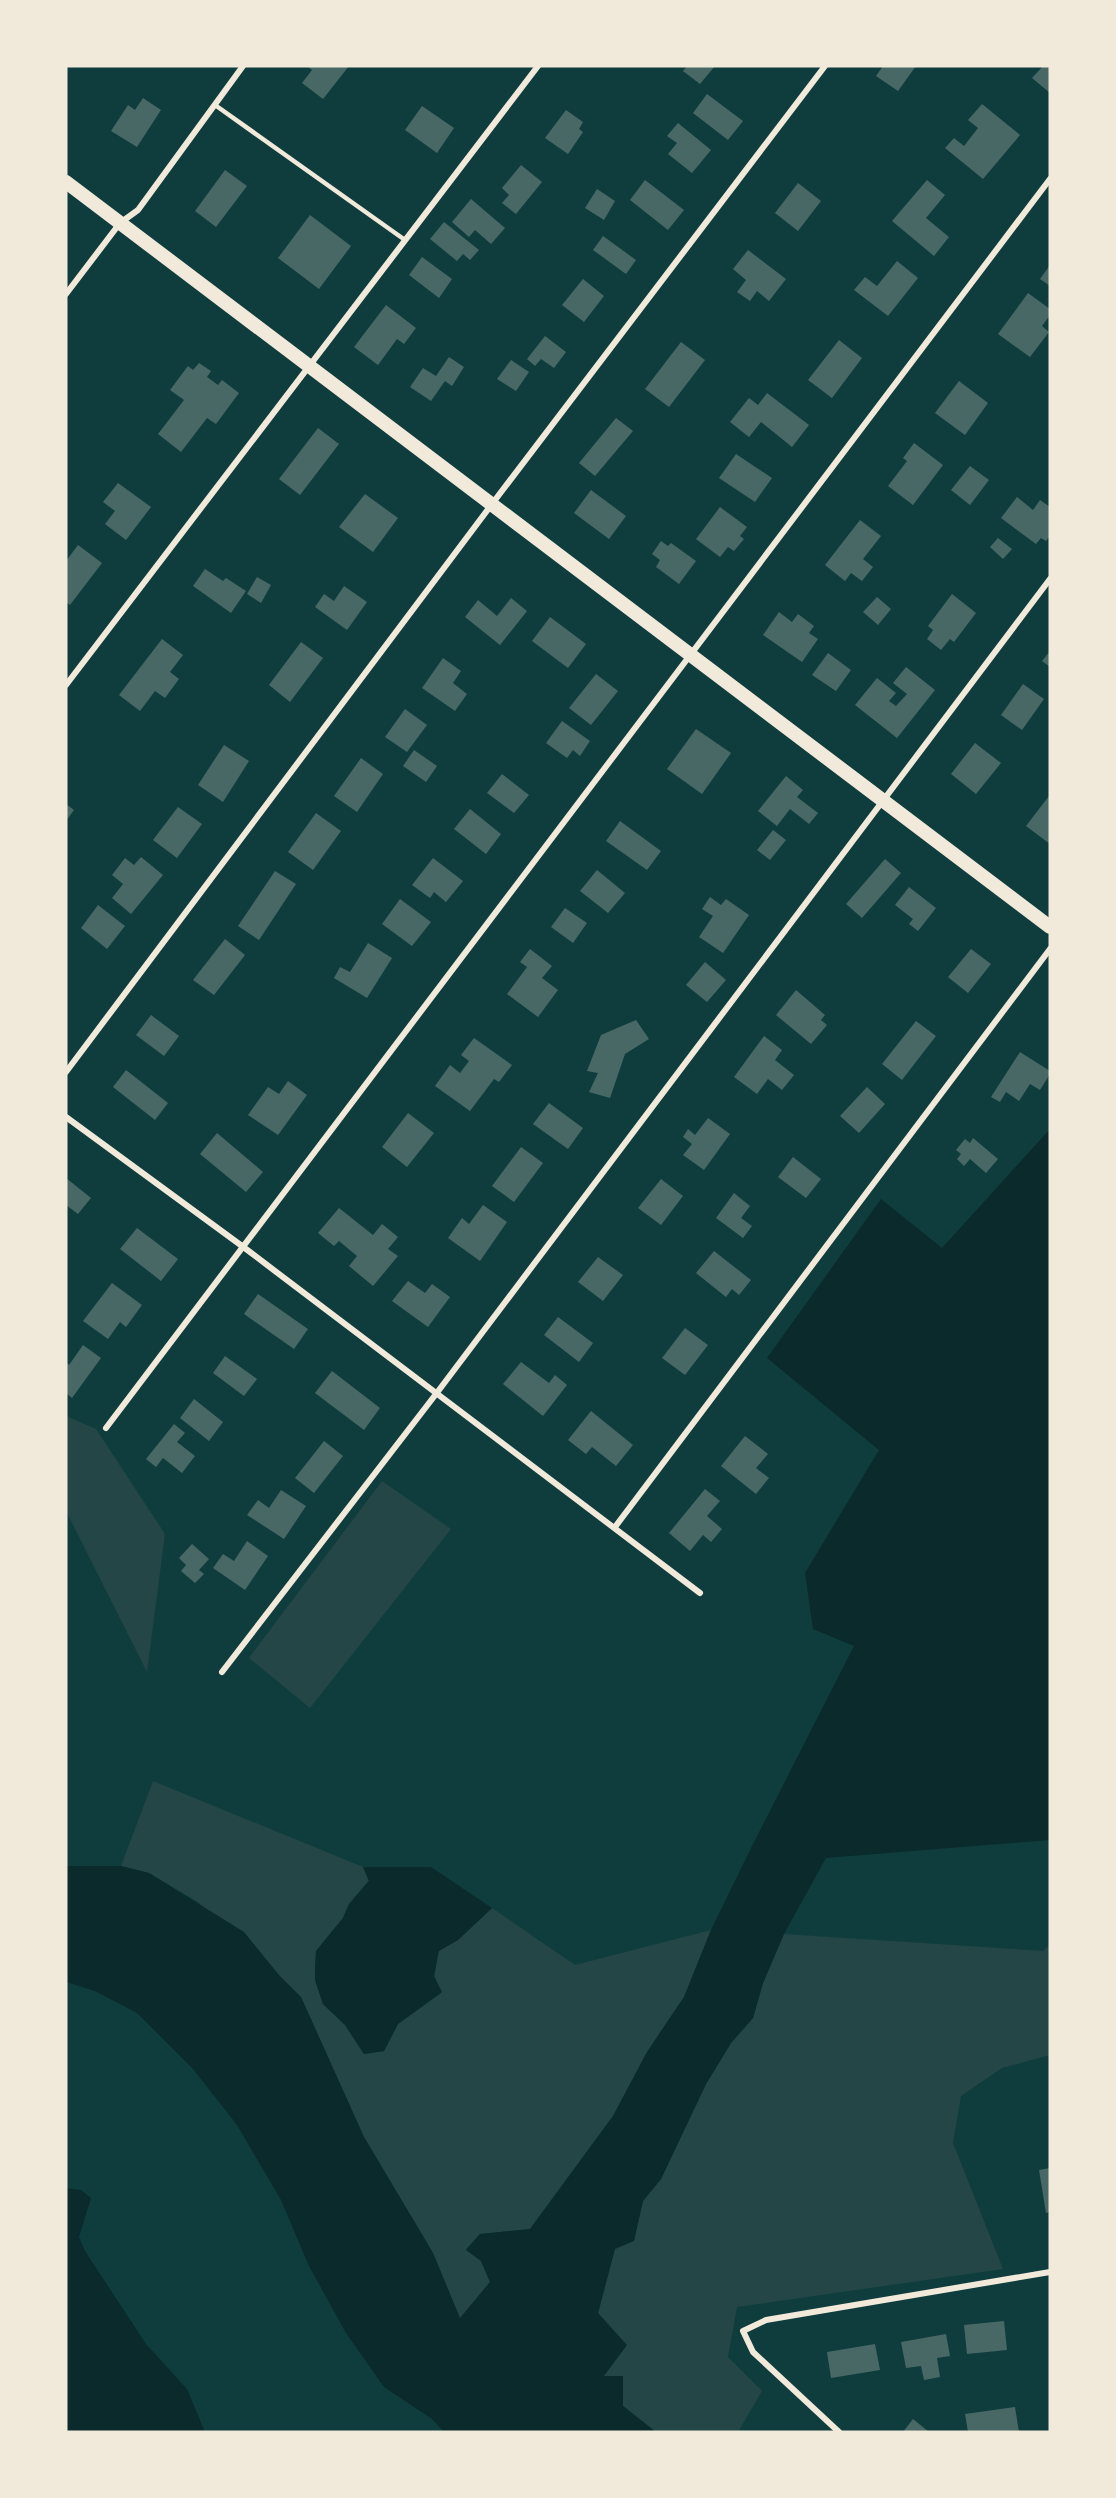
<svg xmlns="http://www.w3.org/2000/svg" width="1116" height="2498" font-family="'Open Sans',sans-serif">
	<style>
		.green { fill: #244646 }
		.water { fill: #0a2a2b }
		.building { fill: #486865 }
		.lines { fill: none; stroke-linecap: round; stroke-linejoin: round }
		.service { stroke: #f1e9da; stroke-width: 4.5 }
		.minor { stroke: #f1e9da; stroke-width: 6 }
		.primary { stroke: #f1e9da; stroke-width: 14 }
	</style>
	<rect width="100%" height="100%" fill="#0f3d3e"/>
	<path class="green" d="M66 1416 96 1429 165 1534 147 1672 66 1511Z
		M382 1481 451 1529 310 1708 249 1658Z
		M153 1781 363 1867 369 1880 349 1904 343 1918 316 1951 315 1970V1980L323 2004 345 2025 364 2054 384 2051 398 2024 441 1993 434 1977 438 1951 458 1940 492 1908 575 1965 711 1930 684 1997 647 2052 613 2116 530 2229 480 2234 466 2249 481 2261 490 2282 460 2319 433 2253 364 2137 301 1997 198 1902 149 1873 121 1866Z
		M784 1934 1043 1951 1050 1945V2055L1002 2068 961 2096 953 2143 1003 2269 737 2307 728 2357 762 2391 738 2432H656L623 2406V2376L604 2377 598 2313 615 2248 634 2240 643 2201 661 2179 706 2084 731 2043 753 2018 763 1983Z"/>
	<path class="water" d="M1050 1129V1840L826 1858 784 1934 763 1983 753 2018 731 2043 706 2084 661 2179 643 2201 634 2241 615 2249 598 2313 627 2345 604 2376H623V2406L656 2432H444L432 2419 384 2387 346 2333 309 2266 281 2200 237 2125 193 2069 137 2013 95 1991 66 1982V1866H121L149 1873 244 1932 279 1975 301 1997 364 2137 433 2253 460 2318 490 2282 481 2261 466 2250 480 2234 530 2229 613 2116 647 2052 684 1997 711 1930 749 1852 854 1646 813 1629 805 1573 879 1450 767 1358 881 1199 942 1248Z
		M363 1867H431L492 1908 458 1940 439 1951 434 1976 442 1992 398 2024 384 2051 364 2054 345 2025 323 2004 315 1980V1970L316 1951 343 1918 349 1904 369 1881Z
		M66 2188 81 2190 91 2198 79 2237 85 2251 146 2344 187 2389 205 2432H66Z"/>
	<path class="building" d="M307 66H349L323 99 302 83 312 70Z
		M687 66H715L700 84 683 71Z
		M883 66H916L898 91 876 76Z
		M1043 66H1050V93L1032 78Z
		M707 94 743 121 728 140 693 113Z
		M143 98 161 110 137 147 111 131 128 105 135 110Z
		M982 104 1020 135 983 179 945 148 954 138 964 146 978 128 968 120Z
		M422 106 454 128 437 153 405 130Z
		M566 110 583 122 579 129 583 132 568 154 545 138Z
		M678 123 711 150 692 173 668 154 677 143 667 136Z
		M521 165 542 182 516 214 502 203 509 195 502 188Z
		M225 170 247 186 216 227 195 211Z
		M645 180 684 210 668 230 630 200Z
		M927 180 945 195 926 218 949 237 934 256 892 221Z
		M798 183 821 201 798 231 775 213Z
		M597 189 615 201 604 220 585 208Z
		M471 199 505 228 491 244 475 230 469 237 452 222Z
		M310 215 351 246 319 289 278 258Z
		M444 222 479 250 470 260 463 254 457 261 430 239Z
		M603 236 636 260 626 274 593 250Z
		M748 250 786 279 769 301 757 291 750 301 737 292 746 280 733 269Z
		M422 257 452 279 439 298 409 275Z
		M897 261 918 278 888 316 854 290 865 277 877 286Z
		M1050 265V286L1040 279Z
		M583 279 604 296 584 322 562 305Z
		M1028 293 1050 309V315L1042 326 1049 332 1030 357 998 334Z
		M386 305 416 328 404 344 397 339 378 365 354 347Z
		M545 336 566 352 554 368 541 359 535 366 527 359Z
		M839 340 862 358 832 398 808 380Z
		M681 342 705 360 669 407 645 389Z
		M449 357 464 367 452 386 445 381 431 401 410 387 423 368 436 376Z
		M511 360 529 372 516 391 497 379Z
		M199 363 211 371 207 377 218 385 222 380 239 393 216 424 207 418 181 452 158 434 184 400 170 390 188 366 193 370Z
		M959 381 988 403 965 435 935 413Z
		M767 393 809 425 792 447 761 422 749 437 730 422 749 398 758 405Z
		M616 418 633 431 595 476 579 463Z
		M318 428 339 444 300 495 279 479Z
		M914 443 943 465 913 505 888 486 907 461 903 458Z
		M736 454 772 478 755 502 719 478Z
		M970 466 989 480 970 505 951 490Z
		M118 483 151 507 126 540 105 524 115 511 103 502Z
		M591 490 626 516 609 539 574 513Z
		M365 494 398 518 373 552 339 527Z
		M1017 497 1033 510 1040 500 1050 507V536L1046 541 1041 538 1036 544 1001 518Z
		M720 507 747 527 740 536 744 539 734 551 728 547 720 557 696 539Z
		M860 520 881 536 863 559 873 567 862 581 851 573 845 581 825 565Z
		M998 538 1012 549 1003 559 990 547Z
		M661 541 668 546 671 543 696 561 679 584 656 567 660 560 652 554Z
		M78 545 102 563 70 605 66 602V561Z
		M205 569 223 581 226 578 246 591 231 613 193 586Z
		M257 577 271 585 261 603 247 594Z
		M344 586 367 602 347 630 315 607 324 594 334 601Z
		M952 594 976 613 954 642 950 639 941 650 927 639 933 630 928 626Z
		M877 597 891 609 878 625 863 612Z
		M511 598 527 611 500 645 465 617 478 600 497 616Z
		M779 612 792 622 798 614 814 626 809 633 818 639 802 662 763 635Z
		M550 617 586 644 568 668 532 641Z
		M162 639 183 655 170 672 179 679 165 698 155 691 140 711 119 695Z
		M301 642 323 658 290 702 269 685Z
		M1050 651V667L1042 661Z
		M828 653 851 670 836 691 812 675Z
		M443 658 461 671 453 683 467 694 455 711 422 688Z
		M906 667 935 690 897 738 855 705 877 678 896 693 889 701 896 706 907 694 893 683Z
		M596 674 618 691 591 725 569 708Z
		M1023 684 1044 699 1022 730 1001 715Z
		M405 709 427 725 407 752 385 737Z
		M562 721 590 741 580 756 573 750 567 758 546 743Z
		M696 729 731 753 702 794 667 769Z
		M975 743 1001 763 976 794 951 774Z
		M224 745 249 761 223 802 198 785Z
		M414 750 437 766 426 782 403 766Z
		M361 758 383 774 357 812 334 796Z
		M502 774 529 795 514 813 487 793Z
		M786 776 803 790 797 797 818 813 809 824 790 809 777 826 758 811Z
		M1049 796 1050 797V844L1026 826Z
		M66 804 74 810 66 821Z
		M178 807 202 824 177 858 153 840Z
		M470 809 501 834 486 854 454 829Z
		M316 813 341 831 313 870 288 852Z
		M620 821 661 851 647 870 606 841Z
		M773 830 786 840 770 860 757 850Z
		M141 857 163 875 131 914 112 898 123 884 112 875 125 858 134 865Z
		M433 858 463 881 446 902 434 892 430 898 412 885Z
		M885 859 901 873 862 918 846 904Z
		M597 870 625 893 608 913 580 891Z
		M275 871 296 884 259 940 238 926Z
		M909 887 936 908 918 931 909 924 913 919 895 905Z
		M710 897 721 905 726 899 749 915 723 953 699 937 713 916 702 909Z
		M400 899 431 922 412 946 382 924Z
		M98 905 125 926 107 949 81 928Z
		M565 908 587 923 573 943 551 927Z
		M225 939 245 955 214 995 193 980Z
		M368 943 392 958 367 998 334 978 340 967 350 972Z
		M530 949 552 966 542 978 558 990 538 1017 507 994 527 967 520 962Z
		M971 949 991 964 968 993 948 977Z
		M705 962 726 980 707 1002 686 985Z
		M796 990 825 1015 821 1020 827 1025 811 1044 776 1015Z
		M151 1015 179 1036 164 1056 136 1035Z
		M636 1020 649 1039 625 1054 610 1098 589 1092 598 1073 587 1071 601 1035Z
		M916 1021 936 1036 902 1080 882 1064Z
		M764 1036 782 1050 775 1060 794 1075 782 1090 768 1079 757 1094 734 1077Z
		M474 1038 512 1065 499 1082 494 1079 470 1111 435 1086 450 1065 460 1073 469 1061 461 1055Z
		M1020 1052 1050 1071V1074L1040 1090 1030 1084 1019 1101 1006 1092 1000 1102 991 1097Z
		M126 1070 168 1103 155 1120 113 1087Z
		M288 1081 307 1095 278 1135 248 1115 268 1087 279 1094Z
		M867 1087 885 1104 859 1133 840 1116Z
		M549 1103 583 1128 568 1149 533 1124Z
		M408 1113 434 1133 407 1167 382 1147Z
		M708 1118 730 1134 704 1170 683 1155 692 1144 683 1137 688 1129 695 1135Z
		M217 1133 263 1172 246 1192 200 1154Z
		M973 1138 998 1159 986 1173 970 1159 964 1166 957 1159 961 1154 956 1150 965 1139 970 1143Z
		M521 1147 543 1163 514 1202 492 1186Z
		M793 1157 821 1179 806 1198 778 1177Z
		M66 1178 91 1198 78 1214 66 1205Z
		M661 1179 683 1196 661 1225 638 1208Z
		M734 1193 750 1206 741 1218 752 1226 743 1238 716 1218Z
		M483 1205 507 1222 480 1261 448 1238 462 1218 469 1224Z
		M339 1208 373 1235 382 1224 398 1237 388 1249 398 1256 373 1286 349 1266 357 1256 339 1241 334 1246 318 1233Z
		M137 1228 178 1259 161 1281 120 1249Z
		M714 1251 751 1280 739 1295 732 1289 726 1297 696 1273Z
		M598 1257 623 1275 603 1301 578 1282Z
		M408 1281 425 1293 432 1284 450 1297 428 1327 392 1301Z
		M112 1283 142 1305 126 1327 120 1322 108 1339 83 1321Z
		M258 1294 308 1329 294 1349 244 1314Z
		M558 1317 593 1343 579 1362 544 1335Z
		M685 1328 708 1345 685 1375 662 1358Z
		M83 1345 101 1358 72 1398 66 1393V1362L69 1365Z
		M225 1356 257 1379 244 1396 213 1373Z
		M521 1362 549 1383 555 1375 567 1385 543 1416 503 1384Z
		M332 1371 380 1408 364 1430 315 1393Z
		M194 1399 223 1422 209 1441 180 1418Z
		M591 1411 633 1445 616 1466 592 1447 586 1454 568 1440Z
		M174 1424 185 1433 177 1442 195 1456 182 1473 163 1458 156 1467 146 1459Z
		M745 1436 768 1454 756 1468 769 1478 756 1494 721 1466Z
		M324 1441 343 1456 314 1493 295 1478Z
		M705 1489 720 1501 707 1516 722 1529 711 1542 703 1535 690 1551 669 1533Z
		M281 1490 306 1506 284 1539 247 1515 258 1500 269 1508Z
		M247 1541 268 1556 245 1590 213 1568 223 1554 234 1561Z
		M192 1544 209 1559 199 1570 204 1574 195 1583 181 1571 186 1565 179 1558Z
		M1050 2168V2212L1046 2213 1039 2170Z
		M1004 2321 1007 2350 967 2354 964 2325Z
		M946 2334 950 2356 937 2358 940 2377 924 2380 921 2366 906 2368 901 2342Z
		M875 2344 880 2370 831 2378 827 2352Z
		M1015 2407 1019 2432H968L965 2414Z
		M913 2419 929 2432H903Z"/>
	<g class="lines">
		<path class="service" d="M215 105 405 240"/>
		<path class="minor" d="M66 294 120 223 138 210 243 66
			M66 685 538 66
			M66 1072 492 504 825 66
			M66 1117 242 1246 700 1593
			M106 1428 1050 179
			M615 1527 1050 949
			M222 1672 436 1394 1050 579
			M839 2432 753 2352 743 2331 766 2320 1050 2272"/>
		<path class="primary" d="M66 182 1050 927"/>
	</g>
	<rect width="1116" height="2498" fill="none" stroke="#f1e9da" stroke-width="135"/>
</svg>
